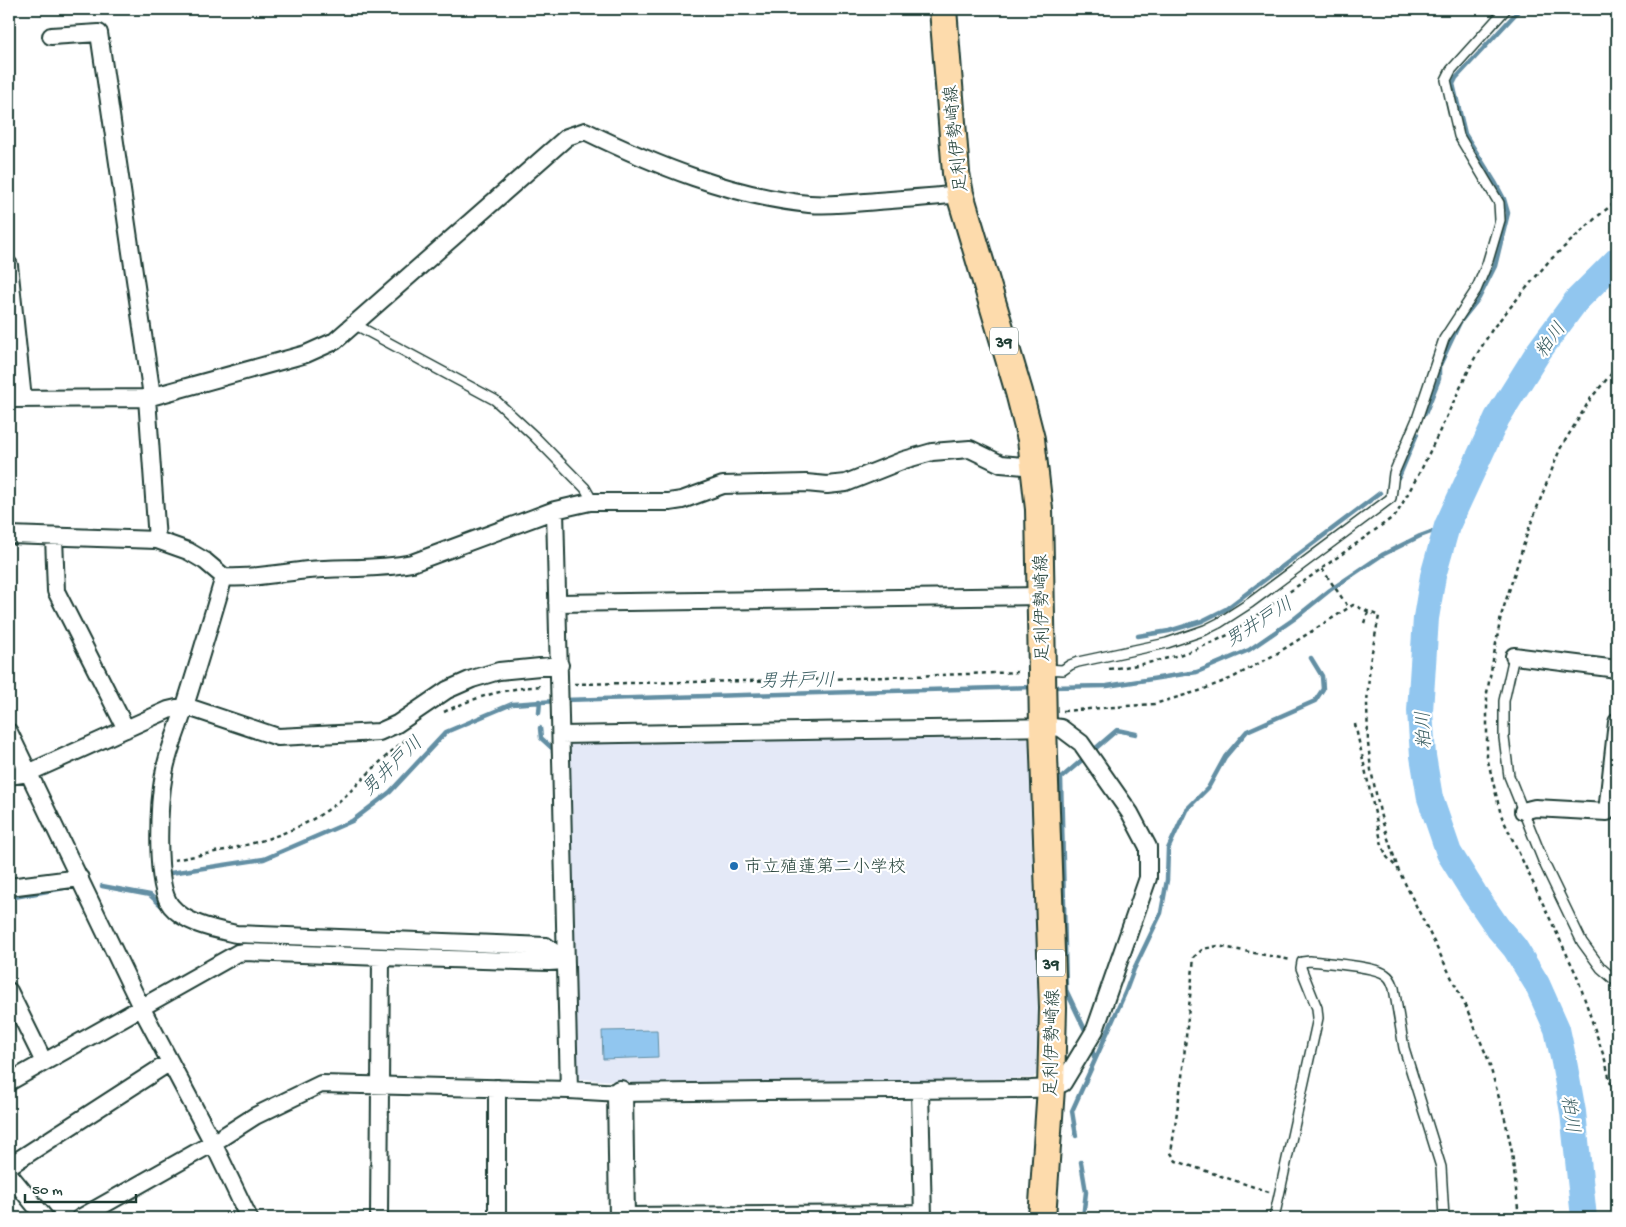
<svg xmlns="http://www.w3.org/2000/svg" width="1626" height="1227" font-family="'Gochi Hand','Klee One',sans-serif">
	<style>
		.built { fill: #e4e9f7 }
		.water { fill: #91c6ef; stroke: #638fa4 }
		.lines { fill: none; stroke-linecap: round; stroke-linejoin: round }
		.stream { stroke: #638fa4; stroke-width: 4.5 }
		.river { stroke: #91c6ef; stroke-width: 26 }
		.lane-casing { stroke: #1f3d34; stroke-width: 12 }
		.street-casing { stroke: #1f3d34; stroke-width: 20 }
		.secondary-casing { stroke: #1f3d34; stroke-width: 28 }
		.primary-casing { stroke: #1f3d34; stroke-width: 30 }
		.path { stroke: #1f3d34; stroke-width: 2.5; stroke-dasharray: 4 4; stroke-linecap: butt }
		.lane { stroke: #fff; stroke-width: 9 }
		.street { stroke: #fff; stroke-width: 16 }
		.secondary { stroke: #fff; stroke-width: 24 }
		.primary { stroke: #fddbac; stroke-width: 26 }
		.poi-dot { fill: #1f6fb2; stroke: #fff; stroke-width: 2 }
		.labels { text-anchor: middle; stroke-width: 4.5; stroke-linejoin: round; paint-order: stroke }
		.shield { fill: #fff; stroke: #627771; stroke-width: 1 }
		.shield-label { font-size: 16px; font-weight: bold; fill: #1f3d34 }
		.street-label { font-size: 18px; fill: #1f3d34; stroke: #fff }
		.poi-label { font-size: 18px; fill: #1f3d34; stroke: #fff; text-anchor: start }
		.water-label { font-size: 19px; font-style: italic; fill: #3c5f63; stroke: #fff }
	</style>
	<rect width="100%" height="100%" fill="#fff"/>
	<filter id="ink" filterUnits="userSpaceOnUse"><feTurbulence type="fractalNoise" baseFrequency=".02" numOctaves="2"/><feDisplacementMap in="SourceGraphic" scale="10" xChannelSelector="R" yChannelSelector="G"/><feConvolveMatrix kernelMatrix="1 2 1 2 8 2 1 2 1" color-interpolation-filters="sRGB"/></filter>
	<g filter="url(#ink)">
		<path class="built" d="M1026 736 1032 743 1039 1072 1033 1078 637 1087 631 1082 579 1079 573 1072 567 748 570 742Z"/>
		<path class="water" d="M657 1030 658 1057 603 1059 602 1031Z"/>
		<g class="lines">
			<path class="stream" d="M1425 414 1439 379V367L1460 322 1479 298 1495 266 1508 213 1504 199 1496 184 1465 134 1453 84 1456 78 1520 9
				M1399 477 1417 434
				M1138 636 1169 631 1202 621 1226 609 1380 493
				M1051 687 1107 686 1197 672 1249 650 1294 619 1330 590 1382 555 1420 536 1447 526
				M564 700 1033 687
				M539 713 540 701
				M540 728 541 738 553 749V753
				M164 874 264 859 352 821 390 792 446 732 512 704 556 701
				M102 886 150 895 164 908
				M9 898 64 888
				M1087 1034 1066 990 1061 778 1117 730 1136 734
				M1095 1060 1125 993 1134 969 1161 913 1167 880 1168 849 1186 810 1208 788 1225 757 1247 731 1315 701 1323 689 1322 676 1311 658
				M1076 1136 1072 1111 1095 1060 1091 1046
				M1081 1162 1086 1192 1083 1218"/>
			<path class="river" d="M1584 1218 1573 1112 1564 1062 1557 1029 1537 984 1515 948 1498 928 1474 893 1449 853 1430 798 1423 756 1420 711 1426 618 1433 576 1447 526 1497 418 1539 351 1576 301 1617 260"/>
			<g class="lane-casing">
				<path id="lane" d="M354 324 495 400 534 436 585 488 593 502
					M1514 656 1504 701V738L1509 776 1544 863 1582 942 1601 968 1617 982
					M1044 669 1063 670 1070 665 1078 662 1167 643 1205 630 1219 623 1250 603 1391 498 1394 473 1417 419 1444 339 1476 290 1487 264 1500 220 1499 203 1459 136 1446 80 1451 70 1506 9
					M1274 1218 1318 1018 1317 1008 1301 968 1302 962 1310 961C1326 963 1376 966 1386 975 1391 978 1392 983 1394 988L1404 1048 1441 1167 1444 1218"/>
			</g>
			<g class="street-casing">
				<path id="street" d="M51 36 99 33 152 396
					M9 265 23 399
					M147 398 157 540
					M9 399 147 398 306 354 335 341 567 137 585 131C655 165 731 196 809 204 831 206 854 203 877 201 905 199 933 197 960 194
					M555 510 569 1090
					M9 535 157 540 188 551 205 561 224 577C252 579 280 573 308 570 343 567 377 570 412 563L555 510 590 502H669L682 500 723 485 806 483 827 485 846 483 904 460 932 452 970 449 1001 464 1025 466 1035 469
					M54 537 56 591 126 729
					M224 577C211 621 198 665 184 709 178 730 167 753 164 774 159 801 154 885 171 906 186 924 214 929 236 934L546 946 565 961
					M557 603 1041 596
					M1514 656 1617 669
					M9 732 141 1007 213 1143 249 1218
					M9 776 28 773 168 710 185 706 278 737 379 732 397 724 447 690 472 679 499 671 560 665
					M1523 811 1535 808 1607 812 1617 722
					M9 887 80 878
					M9 991 44 1062
					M9 1082 238 953 245 952 381 957 549 962 565 961
					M497 1088V1218
					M920 1090 923 1218
					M9 1166 170 1062
					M9 1174 45 1218
					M622 1216 923 1214
					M80 1218 213 1143 255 1116 321 1084 569 1090 620 1093 766 1091 1031 1089 1051 1088 1063 1083 1095 1030 1148 878V847L1130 813 1081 743 1061 728 1053 727 561 735
					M379 1218 381 957"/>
			</g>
			<g class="secondary-casing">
				<path id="secondary" d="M620 1093 622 1218"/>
			</g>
			<g class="primary-casing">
				<path id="primary" d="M943 9 956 173 960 194 1019 392 1031 439 1039 509 1043 727 1053 1008 1051 1088 1042 1218"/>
			</g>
			<path class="path" d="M1617 367 1591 398 1560 449 1528 531 1501 616 1487 693V757L1501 815 1577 976 1605 1060 1617 1109
				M1322 569 1349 608
				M1364 623 1368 612
				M1109 669C1153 664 1196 653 1235 631L1396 515 1422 468 1473 361 1493 328 1549 261 1598 216 1617 201
				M574 684 804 680 1021 672
				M1063 711 1154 704 1199 691 1232 678 1276 654 1353 605 1379 616 1370 662 1367 703 1368 743 1371 770 1381 817 1398 869 1466 1007 1488 1059 1505 1119 1512 1152 1519 1218
				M444 712C477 696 507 688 544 686
				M1355 724 1382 845 1387 857 1396 867
				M174 860C230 849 286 841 333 806 349 794 361 780 375 767 387 755 400 744 413 734
				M1269 1192 1176 1161 1171 1153 1182 1077 1194 957 1203 949 1218 946 1291 960"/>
			<use href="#lane" class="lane"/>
			<use href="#street" class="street"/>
			<use href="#secondary" class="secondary"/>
			<use href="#primary" class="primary"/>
		</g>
	</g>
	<circle class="poi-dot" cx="734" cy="866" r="5"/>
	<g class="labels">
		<g class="shield">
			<rect x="990" y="327.5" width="28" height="27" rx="4"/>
			<rect x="1037" y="949.5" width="28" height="27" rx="4"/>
		</g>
		<g class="shield-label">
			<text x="1004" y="347">39</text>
			<text x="1051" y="969">39</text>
		</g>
		<g class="street-label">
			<text transform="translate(955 139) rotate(-96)" y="6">足利伊勢崎線</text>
			<text transform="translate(1041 608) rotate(-91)" y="6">足利伊勢崎線</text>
			<text transform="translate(1051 1043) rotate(-89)" y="6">足利伊勢崎線</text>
		</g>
		<g class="poi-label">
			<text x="744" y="872">市立殖蓮第二小学校</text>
		</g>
		<g class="water-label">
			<text transform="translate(1549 339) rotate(-54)" y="7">粕川</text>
			<text transform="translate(1258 621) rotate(-32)" y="7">男井戸川</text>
			<text transform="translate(797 679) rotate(-1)" y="7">男井戸川</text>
			<text transform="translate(1422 730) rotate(-92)" y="7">粕川</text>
			<text transform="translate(391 765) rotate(-44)" y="7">男井戸川</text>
			<text transform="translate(1572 1114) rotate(82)" y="7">粕川</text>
		</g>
	</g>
	<rect width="1626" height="1227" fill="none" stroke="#fff" stroke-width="30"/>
	<rect x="15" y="15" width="1596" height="1197" fill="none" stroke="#1f3d34" stroke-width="2" filter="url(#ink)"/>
	<path d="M25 1194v8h111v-8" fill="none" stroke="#1f3d34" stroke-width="2.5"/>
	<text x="32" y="1194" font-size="15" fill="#1f3d34" stroke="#ffffff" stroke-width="4" paint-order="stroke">50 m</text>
</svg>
